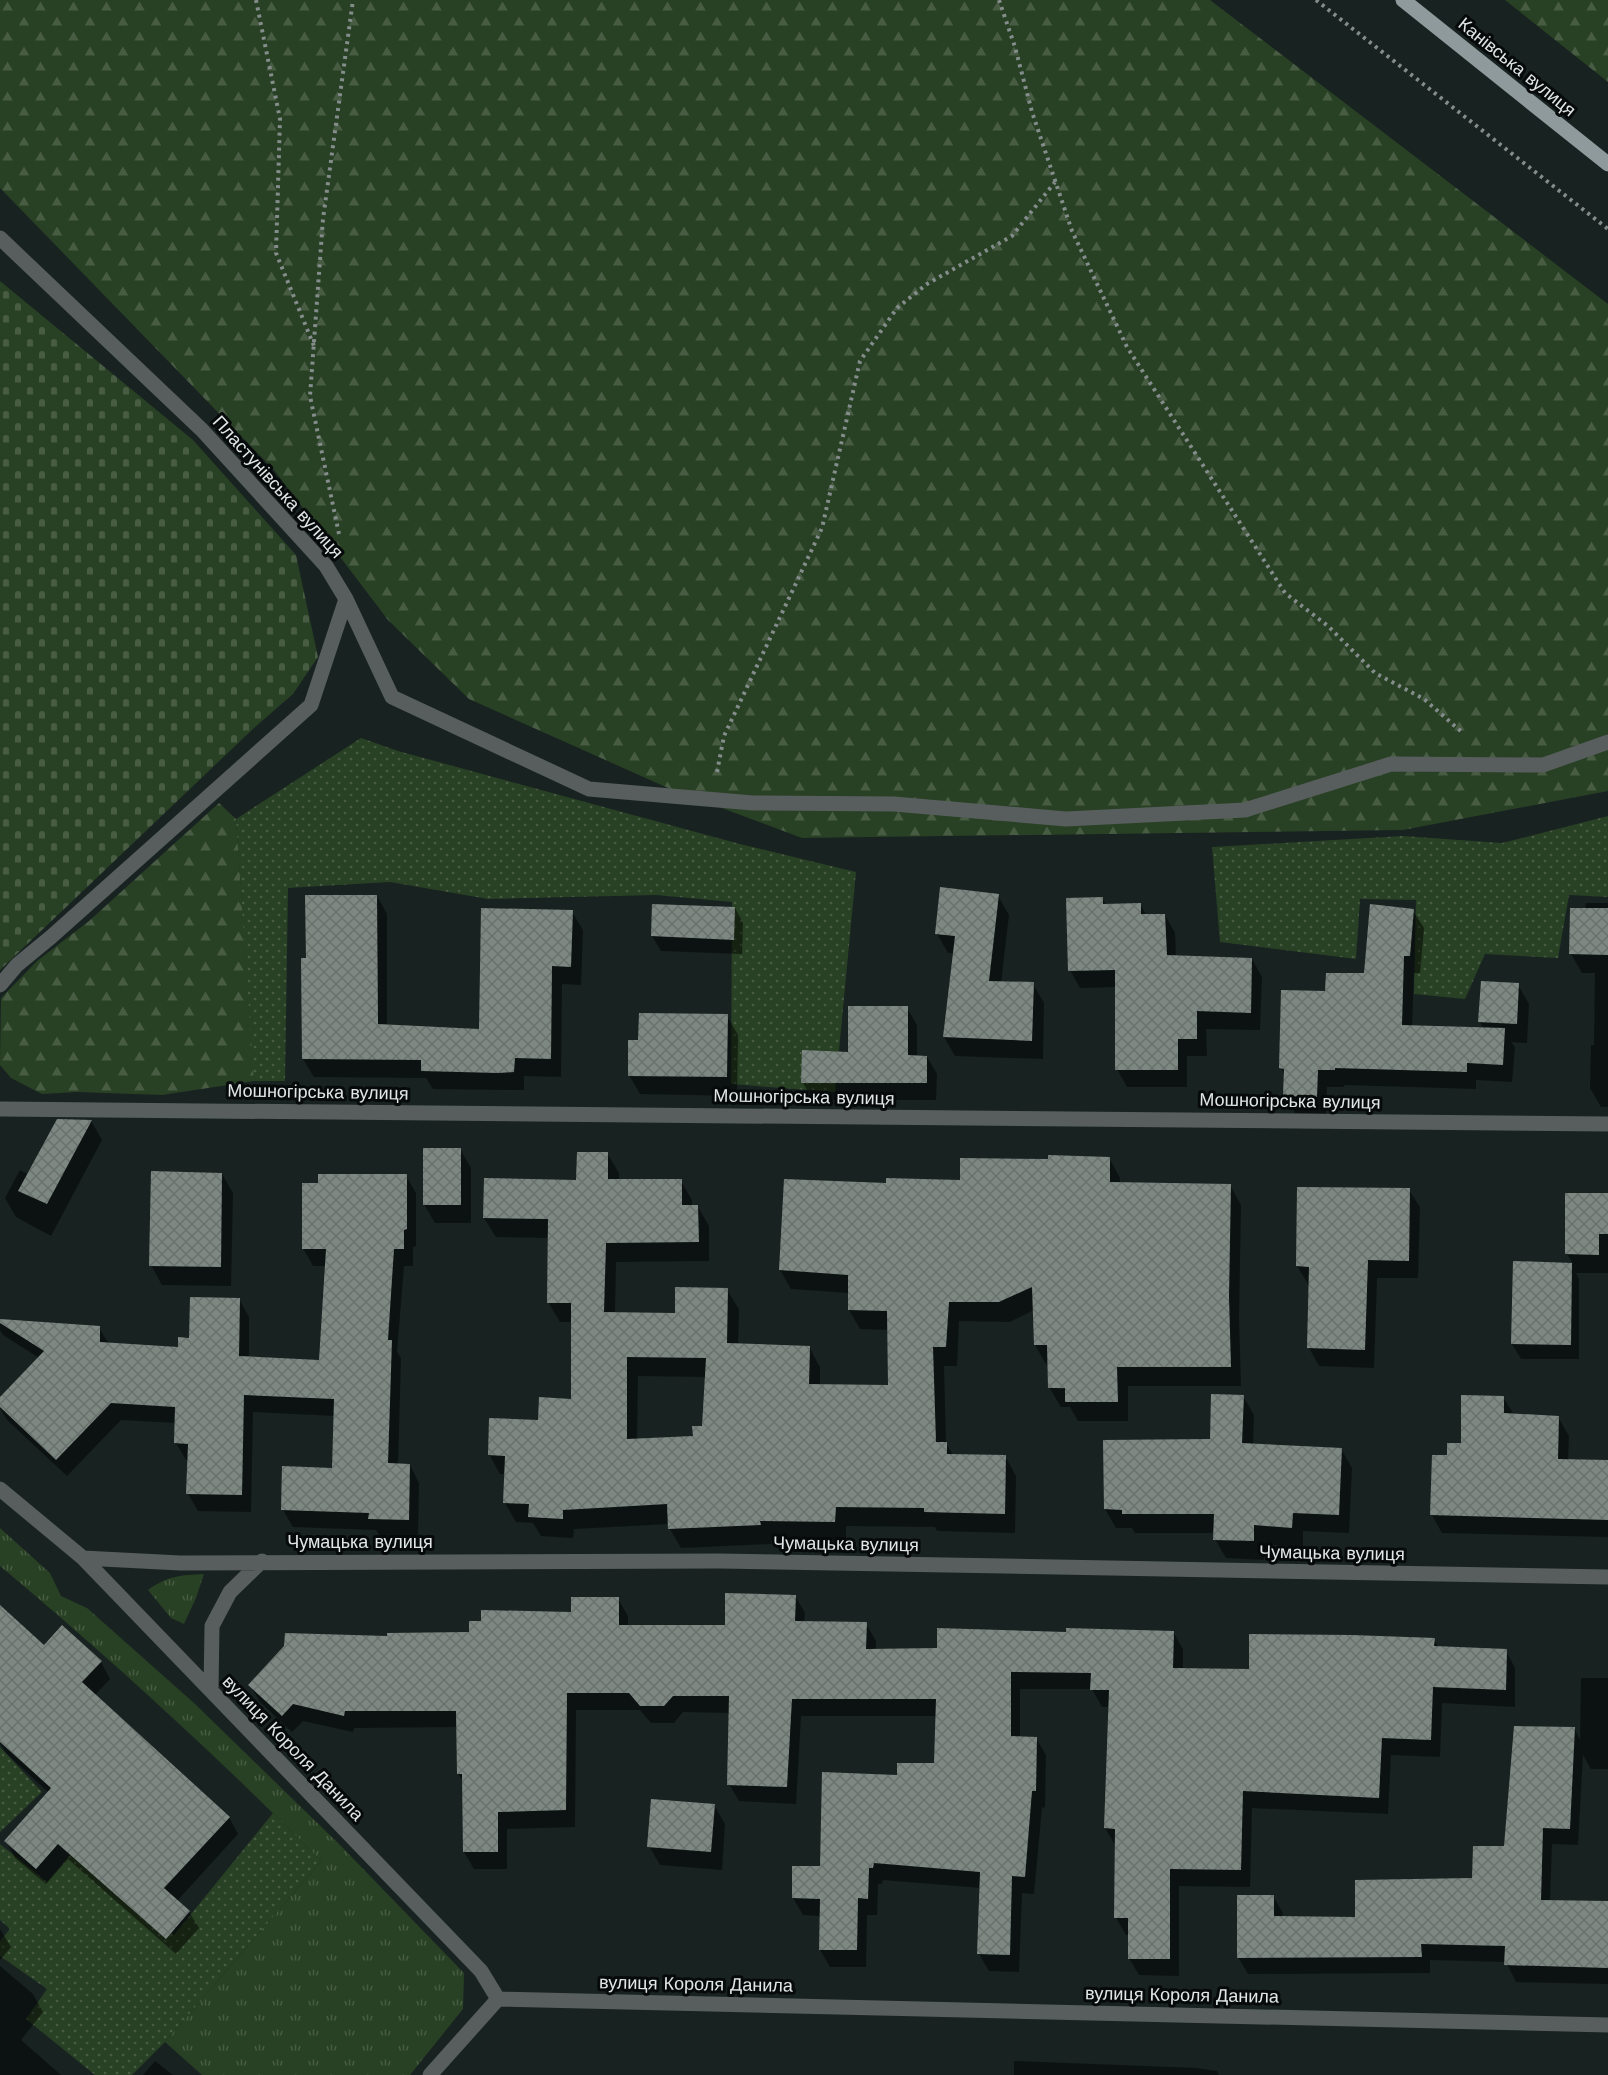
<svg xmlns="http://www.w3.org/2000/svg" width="1608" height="2075" font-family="'Work Sans',sans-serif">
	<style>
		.grass { fill: url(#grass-tufts) }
		.forest { fill: url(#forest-firs) }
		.cemetery { fill: url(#cemetery-stones) }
		.garden { fill: url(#garden-dots) }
		.shadow { fill: #0007; fill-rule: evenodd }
		.building { fill: url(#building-cross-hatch); fill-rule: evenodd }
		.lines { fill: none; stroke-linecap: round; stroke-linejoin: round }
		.path { stroke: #848d8c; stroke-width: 4; stroke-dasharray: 3 4.5; stroke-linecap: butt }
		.minor { stroke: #585d5e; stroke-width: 15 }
		.major { stroke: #8f9a9c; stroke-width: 15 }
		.labels { text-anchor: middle; stroke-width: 6; stroke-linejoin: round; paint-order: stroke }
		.street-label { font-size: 18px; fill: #e0e7e6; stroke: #070a0a }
	</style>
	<defs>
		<pattern id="grass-tufts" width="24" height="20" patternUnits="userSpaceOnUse" patternTransform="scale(1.5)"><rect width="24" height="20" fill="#284023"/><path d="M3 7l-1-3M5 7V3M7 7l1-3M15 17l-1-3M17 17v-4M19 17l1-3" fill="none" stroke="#475c43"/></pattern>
		<pattern id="forest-firs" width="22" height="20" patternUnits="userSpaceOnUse" patternTransform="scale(1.5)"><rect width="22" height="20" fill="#284023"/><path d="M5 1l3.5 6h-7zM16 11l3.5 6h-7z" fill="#475c43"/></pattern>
		<pattern id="cemetery-stones" width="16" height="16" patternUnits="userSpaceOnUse" patternTransform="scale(1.5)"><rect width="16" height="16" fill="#284023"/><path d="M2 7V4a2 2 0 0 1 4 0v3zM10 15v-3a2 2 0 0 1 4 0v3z" fill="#475c43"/></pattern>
		<pattern id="garden-dots" width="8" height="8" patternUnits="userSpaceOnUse" patternTransform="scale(1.5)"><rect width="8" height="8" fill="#284023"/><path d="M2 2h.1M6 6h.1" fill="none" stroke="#475c43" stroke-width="1.8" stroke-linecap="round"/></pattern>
		<pattern id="building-cross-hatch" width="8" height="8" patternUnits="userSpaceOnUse" patternTransform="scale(1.5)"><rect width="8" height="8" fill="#7e8883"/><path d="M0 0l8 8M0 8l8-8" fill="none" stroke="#69716d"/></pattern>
	</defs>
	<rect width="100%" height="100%" fill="#182221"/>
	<path class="grass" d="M0 1528 50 1573 61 1596 87 1608 194 1703 340 1845 464 1973 463 2009 410 2075H202L165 2042 321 1861C219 1758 111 1659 0 1566Z
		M204 1574 196 1598 184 1624 171 1618 148 1590C167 1576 181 1575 204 1574Z"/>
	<path class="forest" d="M0 0H1210L1608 304V791L1403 830 802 838 668 788 469 699 388 620 274 470 0 188Z
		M1505 0H1608V82Z
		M219 803 236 819 253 1051 254 1081 162 1095 77 1092 42 1094 11 1078 0 1065 1 998 37 961 89 921Z"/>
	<path class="cemetery" d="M0 281 193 440 296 555 318 657 293 694 254 728 0 970Z"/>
	<path class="garden" d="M361 738 398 751 740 844 856 872 835 1092 731 1084 732 902 656 895 488 899 390 882 288 888 285 1081H254L236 819Z
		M1608 816V897L1569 895 1558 958 1485 954 1465 999 1414 994 1416 900 1360 899 1356 959 1220 942 1212 847 1403 836 1502 843Z
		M0 1747 42 1792 0 1832Z
		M273 1813 321 1861 165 2042 132 2075H95L26 2019 47 1989 0 1956V1941L10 1929 0 1920V1844L47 1882 76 1848 174 1935Z"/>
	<path class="shadow" d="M377 896 387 914V1026L480 1031 572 912 583 930 581 985 562 984 561 1077 524 1076V1090H509L433 1089 426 1078 314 1077 303 1059 302 960H307Z
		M998 896 1009 915 1001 983 1033 984 1044 1003 1043 1059 955 1056 944 1037 954 953H948L937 934Z
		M1102 898 1107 906 1140 904 1147 916 1165 915 1175 933 1176 957 1252 959 1262 977 1260 1030 1206 1029 1207 1056H1187V1087H1127L1117 1069 1116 987 1080 988 1070 970Z
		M1586 903H1608V1107H1601L1590 1088 1591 1045H1594L1595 973H1582L1571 954 1585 909Z
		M735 908 743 923 742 954 661 951 652 936Z
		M1413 911 1424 928 1420 973H1414L1412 1027 1484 1029 1480 1022 1518 985 1529 1004 1527 1043 1511 1042 1515 1047 1512 1082 1476 1080V1089L1344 1085V1087H1327L1326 1114 1295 1113 1285 1096V1076L1281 1068 1327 993 1365 975Z
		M907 1008 917 1025V1057H927L937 1074 936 1100H813L803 1083 850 1053Z
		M727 1016 738 1035 737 1096 640 1094 629 1075 640 1041Z
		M91 1121 102 1140 51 1236 16 1217 5 1198 20 1170 29 1175Z
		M460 1149 471 1168V1223H435L424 1204Z
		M607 1153 619 1173V1180L681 1181 692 1200V1206L698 1207 709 1226V1261L616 1262 615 1313 677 1314 727 1290 739 1309 738 1345 809 1347 820 1367V1386H890L889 1330 860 1329 849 1310V1293L791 1289 780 1270 887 1184 962 1181 1050 1161 1109 1158 1120 1178V1184L1230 1185 1241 1205 1239 1318 1241 1386H1128V1421H1078L1070 1407H1061L1049 1387V1364H1046L1035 1345 1034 1310 1010 1322 959 1321 957 1366H944L946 1443 953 1455 1005 1456 1016 1476 1015 1533 937 1531 935 1527 846 1526V1541L771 1540V1544L681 1548 670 1529V1524L574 1529 573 1538 541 1536 533 1523 516 1522 505 1503 506 1474H500L489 1454 573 1401 572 1322H560L548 1302 549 1238 496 1237 484 1218 578 1181ZM638 1376 706 1377 703 1427 695 1438 637 1440ZM1058 1386 1072 1389H1058Z
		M222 1174 233 1193 231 1286 162 1285 151 1265Z
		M406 1176 416 1193V1246L413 1247V1266H404L397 1352 401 1358 398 1465H410L419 1483 418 1537 380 1536 376 1530 293 1527 283 1510 334 1470 335 1416 253 1412 251 1512 198 1511 188 1494 189 1460H186L176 1443V1423L121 1420 67 1476 7 1420 0 1408V1399L39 1358 3 1335 0 1330V1320L99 1328 109 1344 179 1349 239 1299 249 1317V1358L320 1361 327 1266H313L303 1248Z
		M1409 1190 1420 1207 1418 1278H1377L1374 1368 1319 1366 1309 1348 1310 1284H1308L1297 1266Z
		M1608 1194V1273H1576L1579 1279V1359H1521L1512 1344 1515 1262 1573 1264 1567 1254Z
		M1243 1396 1254 1415 1253 1445 1341 1449 1352 1468 1349 1533 1303 1531V1547L1264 1544V1560L1226 1558 1215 1539V1533H1135L1132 1528H1116L1105 1509 1211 1441Z
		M1503 1397 1514 1415 1558 1417 1569 1436 1568 1460 1608 1462V1537L1442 1533 1432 1515 1449 1457 1463 1444Z
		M795 1596 805 1613 804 1623 866 1624 876 1641V1650H938L1067 1634 1173 1632 1183 1649V1669L1251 1670 1434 1640 1439 1648 1506 1651 1515 1668V1707L1442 1703 1440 1757 1391 1755 1388 1814 1252 1808 1250 1887 1179 1886V1976L1139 1975 1129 1958 1130 1935H1126L1116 1918 1115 1845 1105 1828 1110 1707H1102L1092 1689H1020V1738H1036L1046 1755 1045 1808 1042 1807 1034 1894 1022 1893 1019 1972 989 1971 979 1954 981 1888 883 1880 882 1884H878L877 1915H867L866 1967H830L820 1950 821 1916 803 1915 793 1898 794 1867 821 1868 898 1776 936 1765 937 1716H801L796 1804 739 1801 729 1784 730 1713 683 1712 674 1723H651L640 1710H576L575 1827 507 1829V1869H474L464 1852V1783L458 1774V1727L354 1728 353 1732 303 1721 292 1732 260 1702 250 1685 388 1638 471 1634 572 1614 618 1599 628 1616V1626H726Z
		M0 1608 44 1647 101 1662 110 1679 95 1695 229 1817 238 1834 177 1901 189 1912 199 1928 176 1954 68 1859 46 1884 15 1858 6 1841 49 1793 6 1753 0 1743Z
		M1581 1678H1608V1769H1591L1583 1755 1578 1845 1552 1844 1550 1901 1608 1903V1984L1516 1982 1506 1962 1430 1960V1973L1248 1974 1238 1957 1273 1896 1283 1913 1282 1917 1356 1918 1474 1880 1506 1848 1574 1728 1580 1740Z
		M714 1805 725 1824 722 1870 660 1865 649 1846Z
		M0 1929 11 1947 0 1960Z
		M0 1966 33 1994 43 2012 21 2040 61 2075H0Z
		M155 2061 173 2075H143Z
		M1014 2061 1197 2068 1217 2071 1219 2075H1014Z"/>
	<path class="building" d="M940 887 999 894 989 981 1034 982 1032 1041 943 1037 955 936 935 934Z
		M305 895H377L378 1024 479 1029 481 908 573 910 571 967 552 966 551 1059 515 1058 514 1072 498 1073 421 1071V1060L302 1059 301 958H306Z
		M1103 897V904L1141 903V914H1165L1167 955 1252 958 1251 1013 1197 1011V1039H1178V1070H1115V970L1068 971 1066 898Z
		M652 904 735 907 734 940 651 936Z
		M1370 904 1414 909 1410 956H1404L1402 1025 1505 1028 1503 1065 1467 1063V1072L1335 1068V1070H1318L1317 1097 1283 1096 1284 1069 1279 1068 1281 990 1325 991 1326 973H1364Z
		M1570 908H1608V955L1569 954Z
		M1481 981 1519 983 1517 1024 1478 1022Z
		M848 1006H908V1055L927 1056V1083H801L802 1050 848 1052Z
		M639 1013 728 1014 727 1077 628 1076V1040H638Z
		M57 1119 92 1120 47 1204 18 1191Z
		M423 1148H461V1205H423Z
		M577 1152H608V1179H682V1205H698L699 1242 606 1243 604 1312 675 1313V1287L728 1288 727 1343 810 1346 809 1384 888 1385 887 1311 848 1310V1275L779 1270 784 1179 886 1183V1178L960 1180V1158L1048 1159V1155L1110 1157V1182L1231 1184 1229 1297 1231 1367H1117L1118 1402H1065V1388H1048L1047 1345H1034L1032 1287 999 1302H949L946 1347H933L936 1442H947V1454L1006 1455 1005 1514 924 1512V1508L836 1507 835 1522 760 1521 761 1525 668 1529 667 1504 563 1510V1519L528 1517 529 1504 503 1503 505 1456 488 1455 489 1418 538 1420 539 1397 571 1399V1303H547L548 1219 483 1218 484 1178 576 1180ZM627 1357 706 1358 702 1426H692L693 1436 627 1439Z
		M151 1171 222 1173 221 1267 149 1266Z
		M318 1174H407V1229L404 1230V1249H394L388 1340H392L388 1463 410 1464 409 1520 368 1519 369 1513 281 1510 282 1466 332 1468 334 1399 244 1395 242 1495 186 1494 188 1444 174 1443 175 1407 111 1403 56 1460 0 1407V1397L44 1351 0 1323V1319L100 1326V1342L178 1347V1337L189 1338 190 1297 240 1298 239 1356 319 1360 326 1249H302V1183H318Z
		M1297 1187 1410 1188 1409 1261 1368 1260 1365 1350 1307 1348 1309 1267 1296 1266Z
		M1565 1193H1608V1234H1599V1255L1565 1254Z
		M1513 1261 1572 1263 1571 1345 1511 1344Z
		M1211 1394 1244 1395 1242 1443 1342 1448 1339 1515 1293 1513 1292 1528 1254 1525V1541L1213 1540 1214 1514H1122V1510L1104 1509 1103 1440 1210 1439Z
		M1461 1395 1504 1396V1413L1559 1416 1558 1459 1608 1460V1520L1430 1515 1432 1455H1447V1443H1461Z
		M725 1593 796 1595 795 1621 867 1622 866 1649 937 1648V1628L1066 1632V1628L1174 1631 1173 1668 1249 1669V1634L1352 1635 1435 1638 1434 1646 1507 1649 1506 1690 1433 1687 1431 1740 1382 1738 1379 1798 1243 1791 1241 1870 1170 1869V1959H1128V1918H1114L1115 1829 1104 1828 1109 1690H1090L1091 1673 1011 1672V1736L1037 1737 1036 1791H1032L1025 1877 1012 1876 1010 1955 977 1954 980 1872 874 1863 873 1868H869L868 1899 858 1898 857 1950H819L820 1899 792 1898V1866H820L822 1772 897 1775V1763H934L936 1699H792L787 1787 727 1785 729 1696H673L664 1706H640L629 1693H567L566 1810 498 1812V1852H463L462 1774H457L456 1711H345L344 1716 293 1704 282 1716 248 1685 284 1646 285 1633 387 1636V1633L469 1632V1621H481V1610L571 1612V1597H619V1625H725Z
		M0 1605 44 1645 62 1625 102 1661 82 1682 230 1817 164 1888 190 1911 166 1939 58 1844 36 1869 4 1841 51 1788 0 1742Z
		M1514 1726 1575 1727 1570 1829 1543 1828 1541 1900 1608 1901V1968L1504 1965 1505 1946 1421 1944 1422 1957 1237 1958V1895H1274V1916L1355 1917V1880L1472 1878 1473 1846H1504Z
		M651 1799 715 1804 711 1852 647 1847Z"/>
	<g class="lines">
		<path class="path" d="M256 0 280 119 276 253 314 346
			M999 0 1015 47 1032 112 1072 231 1127 347 1285 593 1328 626 1375 673 1424 699 1464 734
			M1316 0 1608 229
			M339 534 310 396 323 219 353 0
			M717 772 724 736 822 528 860 361 897 308 927 284 1012 236 1055 182"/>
		<path class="minor" d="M0 238 202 430 326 566 346 599 392 697 589 789 753 803 894 804 1066 819 1245 810 1391 764 1543 765 1608 742
			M0 985 17 965 51 937 311 705 346 599
			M0 1109 1608 1124
			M0 1489 83 1558 481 1971 498 1999 1608 2025
			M83 1558 180 1563 720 1561 1608 1577
			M211 1690 212 1626 230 1592 262 1561
			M430 2075 498 1999"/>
		<path class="major" d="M1403 0 1608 164"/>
	</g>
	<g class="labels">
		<g class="street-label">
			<text transform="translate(1517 67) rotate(39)" y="6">Канівська вулиця</text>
			<text transform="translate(278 487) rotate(48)" y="6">Пластунівська вулиця</text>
			<text transform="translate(318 1092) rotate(1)" y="6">Мошногірська вулиця</text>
			<text transform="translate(804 1097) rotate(1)" y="6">Мошногірська вулиця</text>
			<text transform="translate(1290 1101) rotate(1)" y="6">Мошногірська вулиця</text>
			<text x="360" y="1548">Чумацька вулиця</text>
			<text transform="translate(846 1544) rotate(1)" y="6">Чумацька вулиця</text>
			<text transform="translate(1332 1553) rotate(1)" y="6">Чумацька вулиця</text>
			<text transform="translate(293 1748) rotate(46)" y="6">вулиця Короля Данила</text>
			<text transform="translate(696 1984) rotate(1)" y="6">вулиця Короля Данила</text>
			<text transform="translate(1182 1995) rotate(1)" y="6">вулиця Короля Данила</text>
		</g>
	</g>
</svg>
